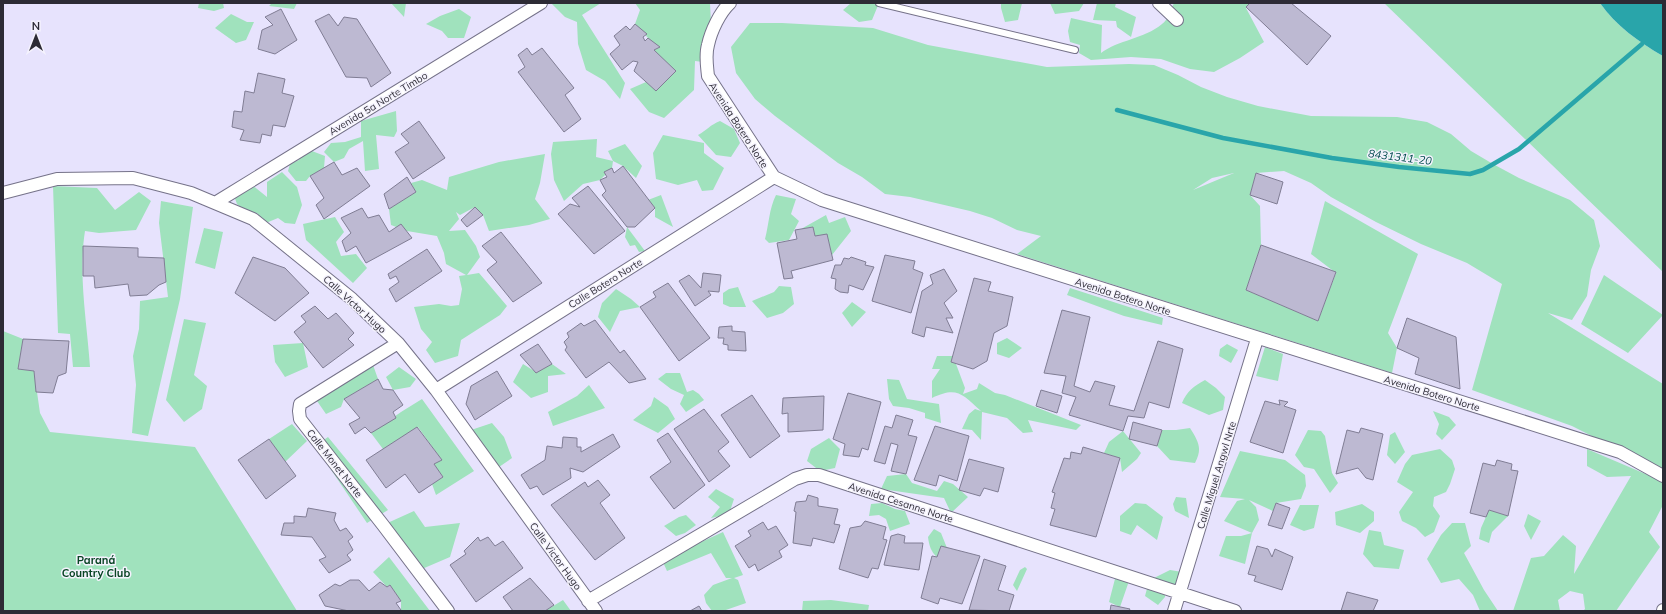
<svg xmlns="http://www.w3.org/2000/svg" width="1666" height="614" font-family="Mulish,sans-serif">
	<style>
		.green { fill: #a0e2bd; fill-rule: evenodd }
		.water { fill: #29a5aa }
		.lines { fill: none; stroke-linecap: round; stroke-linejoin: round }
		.stream { stroke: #29a5aa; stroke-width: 4.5 }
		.building { fill: #bdb9d2; stroke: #807d94 }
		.service-casing { stroke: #757289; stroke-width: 8 }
		.minor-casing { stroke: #757289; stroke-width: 14 }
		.service { stroke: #fff; stroke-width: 6 }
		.minor { stroke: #fff; stroke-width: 12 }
		.labels { text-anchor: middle; stroke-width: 3; stroke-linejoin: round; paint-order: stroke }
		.street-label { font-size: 10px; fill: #2d2b35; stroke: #f4f2fd }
		.water-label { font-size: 11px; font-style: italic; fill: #034c4f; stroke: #f4f2fd }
		.neighbourhood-label { font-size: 11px; font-weight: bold; fill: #084424; stroke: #f4f2fd }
	</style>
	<rect width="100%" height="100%" fill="#e7e3fd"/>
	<path class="green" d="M199 3H223L224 8 214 11 198 8Z
		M272 3H297L294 9 269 6Z
		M391 3H406L404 17Z
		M551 3H601L582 15 625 83 620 99 605 81 586 70 578 44 577 22 565 17Z
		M635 3H710L711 24 703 62 695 61 694 90 664 118 649 112 630 89 646 82 656 90 654 50 659 47 648 38 635 24 640 10Z
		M851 3H879L872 20 859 22 843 10Z
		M1001 3H1022L1018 20 1005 22 1001 8Z
		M1050 3H1084L1079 11 1055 14Z
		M1097 3H1116L1115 7 1136 17 1131 37 1117 27 1116 21 1093 20Z
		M1174 3H1250L1246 8 1264 42 1240 58 1214 72 1190 69 1161 59 1131 57 1091 60 1079 53 1080 45 1070 42 1068 31 1071 18 1102 25 1101 53C1118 40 1144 39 1162 24 1168 20 1171 9 1174 3Z
		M1384 3H1600C1615 25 1640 43 1663 56V272Z
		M459 9 471 17 464 38H448L442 31 426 24 440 16Z
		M231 14 247 22H254L246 40 236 43 215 28Z
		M750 23H782L873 28 928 45 1047 67 1129 64 1154 65 1178 75 1201 87 1227 97 1258 106 1311 116 1397 117 1427 122 1451 134 1471 151 1493 164 1519 178 1570 200 1594 220 1600 246 1591 270 1587 296 1572 320 1548 313 1663 384V472L1572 426 1472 390 1502 284 1467 263 1421 244 1376 222 1331 197 1311 183 1284 171 1256 173 1250 195 1260 206 1261 245 1246 290 1318 321 1336 273 1311 254 1325 201 1418 254 1388 333 1397 348 1392 373 1017 254 1041 236 1017 230 992 218 970 211 910 197 885 194 862 177 838 163 775 116 755 99 736 73 731 47ZM1234 173 1193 190 1212 178Z
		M396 111 397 131 394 137 376 135 379 169 365 171 363 141 349 149 344 158 334 162 324 152 331 143 345 142 361 137V121Z
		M720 121 734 129 740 143 731 157 716 155 698 135C707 130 710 125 720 121Z
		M663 135 704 143V153L724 168 713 190 702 191 697 180 678 185 656 179 653 153Z
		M597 139 596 157 613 161 608 151 625 144 642 166 636 178 623 166 613 161 612 168 600 180 583 184 564 201 554 180 551 154 553 142Z
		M304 148 325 156 324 168 310 176 306 181H296L288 171 290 164 299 160Z
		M545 154 540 183 535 199 550 219 529 225 489 231 483 215 475 207 460 215 456 212 459 219 449 231 465 230 476 246 480 257 467 275 479 273 507 306 500 315 461 340 458 356 435 363 426 350 432 342 421 329 414 307 439 304 451 306 459 305 462 289 459 276 466 275 446 264 444 253 437 236 407 231 391 225 389 209 416 192 411 183 422 180 447 190 449 177 499 162Z
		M282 172 297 187 302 205 295 224 285 223 278 218 266 223 257 213 246 212 237 204 233 193 252 185 267 197V182Z
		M53 186 97 188 115 210 139 192 151 201 136 230 99 233 85 231C78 275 87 322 90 367H73L70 334 58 333Z
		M661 195 673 227 655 217V208L648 200Z
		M776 195 796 199 791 214 799 221 789 240 769 243 765 239C769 224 769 209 776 195Z
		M161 201 193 207 180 299 148 436 132 433 136 385 133 356 139 329 140 301 168 297 159 223Z
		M826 215 829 223 845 217 851 231 832 255 827 235 815 236 813 227 801 229Z
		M335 217 344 232 336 242 341 256 356 254 367 268 353 283 306 240 303 224Z
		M627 227 645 251 639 252 635 245 630 246 625 237Z
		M204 228 223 232 215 269 195 263Z
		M1604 275 1663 315 1628 353 1581 324Z
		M779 286 791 287 794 304 783 313 767 318 752 301 774 292Z
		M738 287 746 307H730L723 304V293L729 289Z
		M1070 288 1163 318 1162 325 1124 316 1067 295Z
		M616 289 631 299 640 307 620 311 610 332 598 317 602 303Z
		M852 302 866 312 852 327 842 313Z
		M184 319 206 323 194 375 207 386 202 409 184 422 166 400Z
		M3 331 23 339 18 369 34 371 40 413 50 432 195 447 297 611H3Z
		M1007 338 1022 348 1009 358 997 354V343Z
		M303 343 308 367 285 377 275 362 273 345Z
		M1227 344 1238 350 1231 363 1219 356 1220 349Z
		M1265 347 1283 354 1278 381 1256 376Z
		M937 356H953L965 388 963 394 977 389 979 383 995 393 1005 395 1081 425 1076 430 1028 420 1033 432 1023 433 1007 418 982 412 981 440 972 430 962 429 969 414 975 409 981 411C962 394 957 386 932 398V381L940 369H932Z
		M523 364 536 372 552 364 566 374 548 376V392L531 398 513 382Z
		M373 365 378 379 344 399 341 407 326 414 317 401Z
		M399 367 416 379 410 387 393 390 386 377Z
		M666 373H680L687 392 693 390 699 394 704 400 686 412 680 404 684 395 671 389 658 379Z
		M887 379 899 380 907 399 939 404 941 423 925 418V413L909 408 893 406 889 399Z
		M1205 380 1216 388 1225 397 1223 410 1209 415 1182 403C1187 391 1194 386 1205 380Z
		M589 385 605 408 553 426 548 412 577 396Z
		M654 397 668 407 675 419 658 433 633 420 651 406Z
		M422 399 474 471 436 495 432 484 443 477 434 464 441 459 418 427 383 449 371 433 401 412Z
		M1433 411 1449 417 1456 425 1442 440 1436 434 1439 424Z
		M492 423 504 437 512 458 499 467 471 430Z
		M292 424 307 441 285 462 269 439Z
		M1190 428C1198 441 1203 448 1195 463L1170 460 1157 446 1162 430H1176Z
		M1308 430 1321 431 1325 436 1332 473 1338 483 1330 493 1314 469 1304 467 1295 455Z
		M1123 431 1141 453 1137 459 1122 472 1120 458 1104 453 1109 442Z
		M1395 432 1405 452 1395 464 1387 455 1390 435Z
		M328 437 388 510 367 523 315 446Z
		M829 438 840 449 835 468 820 471 807 461 811 449Z
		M1440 449 1452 460 1455 469 1450 484 1446 492 1434 497 1433 506 1440 516 1434 532 1425 537 1416 528 1402 521 1399 512 1413 492 1397 482 1405 464 1412 455Z
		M1587 449 1662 481 1663 505 1649 532 1660 547 1616 611H1583L1585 609 1583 594 1570 591 1558 600 1560 611H1513L1531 558 1544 556 1563 535 1576 546 1574 574 1631 476 1607 477 1587 466Z
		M1240 451 1285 460 1305 475 1306 486 1301 499 1276 503 1273 511 1249 500 1256 507 1259 520 1252 533 1245 564 1219 556 1226 536H1241L1252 533 1224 521 1237 501 1245 499 1220 497Z
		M906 474 912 483 937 491 944 481 953 484 968 497 951 513 944 498 881 489 887 476Z
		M716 489 734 499 729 514 711 518 720 507 708 497Z
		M1176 497 1186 498 1189 518 1175 511 1173 504Z
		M882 503 895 509 905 511 910 524 890 531 886 519 879 515 869 516 871 504Z
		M1135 503 1146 504 1163 517 1157 540 1137 525 1131 535 1120 531V516Z
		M1362 504 1374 512V521L1360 533 1336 525 1335 512Z
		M1300 505H1319L1314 528 1304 531 1290 525Z
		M1489 510 1508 516 1492 532 1489 543 1479 539 1481 528Z
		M414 511 425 527 460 523 450 557 422 569 383 525Z
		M1528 514 1541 521 1531 540 1524 526Z
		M686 515 696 525 685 533 676 536 664 526 679 517Z
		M1452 523H1465L1471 546 1464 553 1484 590 1498 611H1480L1473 595 1459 579 1441 583 1427 559 1441 535Z
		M934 529 941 533 947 548 937 557C931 552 929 545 928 537Z
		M1369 530 1381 532 1384 545 1404 550 1399 569 1374 567 1363 554Z
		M723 532 743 575 734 578 738 580 746 603 723 611H712L706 603 704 595 713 585 732 578H726L711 553 667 571 662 560Z
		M389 557 430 611H399L401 610V601L390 585 387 587 373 572Z
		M1025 567 1027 569 1017 591 1013 585 1020 570Z
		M1170 570 1182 572 1179 592 1152 579Z
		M1116 575 1129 581 1120 607 1109 602Z
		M1148 585 1165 591V597L1158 605 1145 596Z
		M563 600 571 611H545Z
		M831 600 869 605 868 611H802L803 601Z"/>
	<path class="water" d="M1600 3H1663V56C1640 43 1615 25 1600 3Z"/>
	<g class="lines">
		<path class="stream" d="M1117 110 1223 138 1332 158 1399 167 1470 174 1483 170 1519 149 1642 44"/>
	</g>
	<path class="building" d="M1250 3H1291L1331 36 1307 65 1246 7Z
		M281 9 297 40 275 54 258 49 262 30 273 25 265 17Z
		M329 14 338 26 344 17 357 19 391 73 371 87 367 78 346 77 315 21Z
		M635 24 647 34 643 37 645 41 648 38 660 47 654 50 676 71 656 91 634 71 638 62 633 61 622 70 610 54 620 45 614 36 626 26 630 30Z
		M527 48 532 55 542 48 574 88 565 95 581 119 564 132 518 72 525 67 518 55Z
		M258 73 285 79 282 93 294 96 285 127 273 125 271 136 262 134 260 143 240 140 244 130 232 127 234 111 242 112 245 91 254 93Z
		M419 121 445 158 413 179 395 152 409 143 401 134Z
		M334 162 342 175 357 168 370 186 324 219 316 205 324 198 310 176Z
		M623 166 655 208 635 227H627L602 195 606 191 600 180 607 177 604 172 612 168 614 173Z
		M1256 173 1283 182 1277 204 1250 195Z
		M407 177 416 192 389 209 384 194Z
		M588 186 625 231 594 254 558 214 570 204 580 207 572 198Z
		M475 207 483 215 467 227 461 220Z
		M362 208 368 218 379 215 389 232 401 224 412 238 366 263 356 246 346 252 342 241 351 233 341 218Z
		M813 227 815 236 827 234 833 260 791 271 793 278 784 279 777 243 797 239 795 230Z
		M501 232 542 283 513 302 487 270 497 262 482 246Z
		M1261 245 1336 272 1318 321 1246 290Z
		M83 246 138 248V257L164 258 166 282 159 285 147 295 130 296 128 284 95 288 94 276H83Z
		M427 249 442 271 396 302 389 289 399 282 396 276 390 279 388 274Z
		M885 255 915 261 913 269 923 273 911 313 872 301Z
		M253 257 285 268 309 293 275 321 235 293Z
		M851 257 866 262 865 265 874 267 863 290 849 285 848 293 840 292 835 289 836 279 831 278 835 265H841L844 258 849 259Z
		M944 269 957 291 944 303 953 318H946L953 333 926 327 924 337 912 333 922 291 933 284 930 275Z
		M703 273 721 275 719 292 708 291 711 295 695 306 679 281 689 275 701 288Z
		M974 278 991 282 988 291 1013 297 1007 326 994 333 987 361 973 369 951 362Z
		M668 283 710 338 679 361 640 307 656 297 653 292Z
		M315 306 328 319 336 313 354 333 348 339 354 345 323 368 294 332 306 322 301 316Z
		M1062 310 1090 317 1074 386 1090 392 1095 381 1115 386 1109 405 1134 411 1158 341 1183 349 1169 408 1149 402 1144 418 1128 416 1123 431 1069 415 1076 397 1062 393 1066 376 1044 373Z
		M1407 318 1456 337 1460 389 1415 374 1419 358 1397 348Z
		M595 320 620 353 624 350 646 379 629 383 609 362 586 378 565 350 567 347 564 342 569 337 567 333 581 323 584 326Z
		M732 326V331L745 332 746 351 728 350V345L723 344 724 338H718L719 327Z
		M23 339 69 341 66 373 58 376 53 393 36 392 34 371 18 369Z
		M538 344 552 364 536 373 520 355Z
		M497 371 512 396 475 420 466 404 471 386Z
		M378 379 383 389 393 390 403 405 393 412 396 418 371 433 365 427 355 434 349 424 360 418 344 399Z
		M1041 390 1062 396 1057 413 1036 406Z
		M848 393 881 402 868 450 862 448 859 457 843 455 845 444 833 439Z
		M752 395 780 436 750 458 721 415Z
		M824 396 823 430 788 432V413L782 414 783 398Z
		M1279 400 1288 402 1284 406 1296 410 1283 453 1250 442 1265 401 1280 405Z
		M704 409 729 442 718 451 730 466 709 482 674 429Z
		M896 415 913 420 908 435 917 437 906 474 891 471 898 445 891 443 885 464 874 461 885 426 892 428Z
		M1133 422 1162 430 1157 446 1129 439Z
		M935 426 969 436 957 481 939 475 936 486 914 480Z
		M417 427 442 460 434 464 443 477 419 493 405 474 386 488 366 460Z
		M1361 428 1383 434 1373 480 1366 478 1358 468 1336 474 1347 430 1359 433Z
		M668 433 705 485 674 509 650 477 671 462 657 440Z
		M613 434 620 447 583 472 570 468 571 478 543 495 537 486 530 489 521 475 545 460 547 446 562 448 563 437 577 438V447H581V452Z
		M269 439 296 476 266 499 238 460Z
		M1083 447 1120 458 1096 537 1050 525 1055 509 1051 508 1055 493 1052 492 1064 458 1070 459 1071 452 1081 454Z
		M969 459 1004 468 998 492 984 488 980 496 959 490Z
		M1497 460 1512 464 1511 470 1518 471 1508 516 1489 510 1486 517 1470 513 1483 463 1495 466Z
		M598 480 610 495 600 503 625 538 595 560 551 505 585 482 588 487Z
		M808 495 818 498V506L838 509 834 524 840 525 834 543 813 538 811 546 793 543 796 512 794 511 796 502 806 501Z
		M1276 503 1290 508 1282 529 1268 525Z
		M308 508 336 513 334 520 340 531 346 528 353 537 348 541 353 550 347 555 351 560 329 573 319 560 326 557 312 537 281 535 284 523H294V516L306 517Z
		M865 521 886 527 883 539 887 540 878 569 872 568 868 578 839 569 850 528 861 526Z
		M763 522 768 530 776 526 788 545 779 551 782 557 758 571 755 564 749 568 735 546 751 536 748 531Z
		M898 534 905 536 904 543H923L919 570 884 565 891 536Z
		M478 537 480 541 488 537 495 546 503 541 523 568 476 602 450 565 466 554 464 551Z
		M941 546 980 556 962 604 940 598 938 604 921 598 932 556 937 557Z
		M1257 546 1268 549 1272 557 1275 549 1293 557 1282 590 1254 581 1256 576 1248 574Z
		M984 559 1006 566 998 590 1014 595 1009 611 969 610Z
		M530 578 554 605 545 611H513L503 597Z
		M350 580H359L369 591 380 582 387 587 390 585 401 601 396 603 401 610 399 611H349L325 606 319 595 335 584 340 586Z
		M1347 592 1378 600 1373 611H1341Z
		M1111 605 1130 609 1129 611H1110Z
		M699 606 702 611H690Z"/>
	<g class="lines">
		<g class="service-casing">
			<path id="service" d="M879 3 1075 50"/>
		</g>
		<g class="minor-casing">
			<path id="minor" d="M730 3C720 12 711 31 708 45 705 55 707 66 708 76L774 177 822 200 1620 452 1663 476
				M1159 3 1177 20
				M3 193 57 179 133 178 191 193 253 219 352 299 398 343 436 390 596 611
				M215 203 541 3
				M398 343 300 404 299 411 300 419 383 525 448 611
				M436 390 774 177
				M588 601 795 479 807 475H819L1235 611
				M1174 611 1257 339
				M1663 611V610"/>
		</g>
		<use href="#service" class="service"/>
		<use href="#minor" class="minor"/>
	</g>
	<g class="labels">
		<g class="street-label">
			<text transform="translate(378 103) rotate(-31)" y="4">Avenida 5a Norte Timbo</text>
			<text transform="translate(739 125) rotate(57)" y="4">Avenida Botero Norte</text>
			<text transform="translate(605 283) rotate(-32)" y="4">Calle Botero Norte</text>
			<text transform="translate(1123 296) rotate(18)" y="4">Avenida Botero Norte</text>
			<text transform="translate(355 304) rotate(42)" y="4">Calle Victor Hugo</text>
			<text transform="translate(1432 393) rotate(17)" y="4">Avenida Botero Norte</text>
			<text transform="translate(335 463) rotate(52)" y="4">Calle Monet Norte</text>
			<text transform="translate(1216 475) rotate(-73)" y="4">Calle Miguel Angwl Nrte</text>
			<text transform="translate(901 502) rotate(18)" y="4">Avenida Cesanne Norte</text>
			<text transform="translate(556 556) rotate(54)" y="4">Calle Victor Hugo</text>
		</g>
		<g class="water-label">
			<text transform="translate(1400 157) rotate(7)" y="4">8431311-20</text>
		</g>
		<g class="neighbourhood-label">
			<text x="96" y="564">Paraná<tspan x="96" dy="13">Country Club</tspan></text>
		</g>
	</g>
	<rect width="1666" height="614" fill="none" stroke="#2d2b35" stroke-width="8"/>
	<g transform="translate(36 36)" stroke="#f4f2fd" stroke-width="3" paint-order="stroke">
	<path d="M0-3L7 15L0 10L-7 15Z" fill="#2d2b35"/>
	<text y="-6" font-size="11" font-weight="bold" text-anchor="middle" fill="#2d2b35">N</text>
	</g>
</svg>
